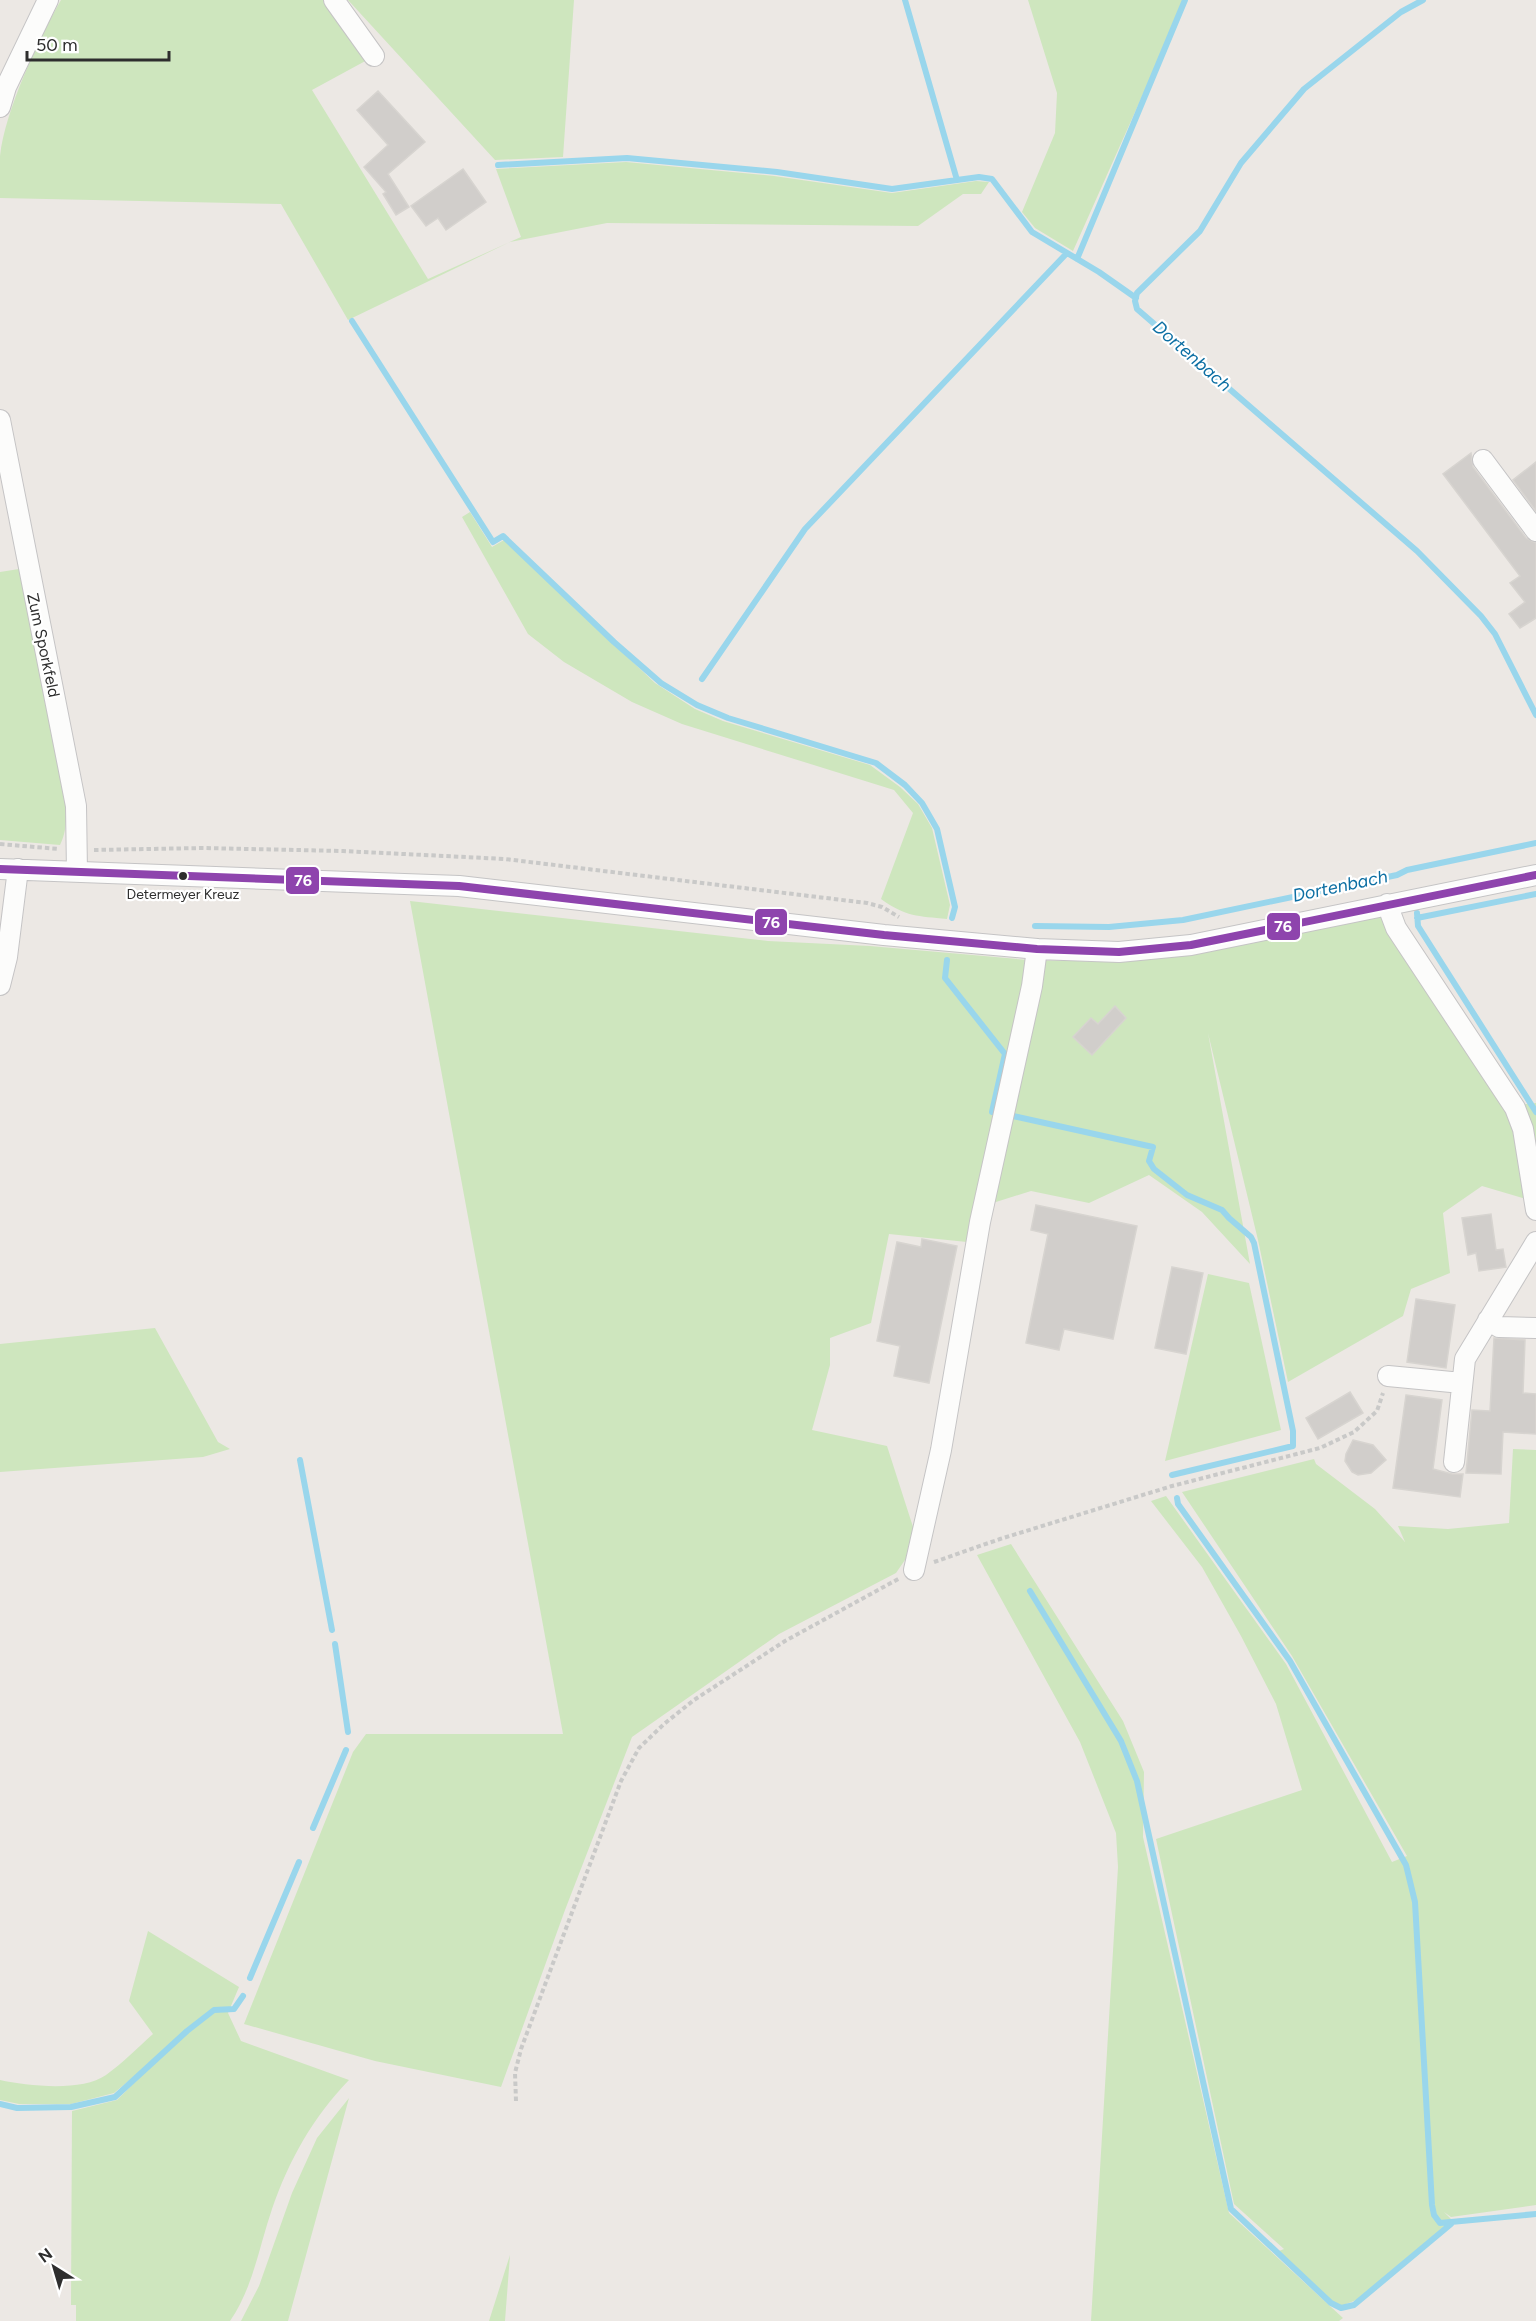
<svg xmlns="http://www.w3.org/2000/svg" width="1536" height="2321" font-family="Figtree,sans-serif">
	<style>
		.green { fill: #cee6be }
		.lines { fill: none; stroke-linecap: round; stroke-linejoin: round }
		.stream { stroke: #99d6ec; stroke-width: 6 }
		.building { fill: #d1cecb; stroke: #d7d4d0; stroke-width: 1.5 }
		.minor-casing { stroke: #c5c4c5; stroke-width: 22 }
		.path { stroke: #c9c9c8; stroke-width: 4; stroke-dasharray: 4.5 3; stroke-linecap: butt }
		.minor { stroke: #fcfcfb; stroke-width: 20 }
		.bus-1-casing { stroke: #fff; stroke-width: 12 }
		.bus-1 { stroke: #8e44ad; stroke-width: 8 }
		.bus-dot { fill: #2e2e2e; stroke: #fff; stroke-width: 2 }
		.labels { text-anchor: middle; stroke-width: 4.5; stroke-linejoin: round; paint-order: stroke }
		.bus-label { font-size: 14px; fill: #2e2e2e; stroke: #fff }
		.street-label { font-size: 16px; fill: #2e2e2e; stroke: #fff }
		.water-label { font-size: 18px; font-style: italic; fill: #0d6fa3; stroke: #fff }
		.line-badge { stroke: #fff; stroke-width: 2 }
		.badge-label { font-size: 16px; text-anchor: middle; font-weight: bold; fill: #fff }
	</style>
	<rect width="100%" height="100%" fill="#ece8e4"/>
	<path class="green" d="M61 0H329L369 59 312 90 428 279 521 237 496 169 626 162 774 176 892 193 976 181 989 182 981 194H963L918 226 607 223 510 242 348 320 281 204 0 198C0 184 0 170 0 156 5 111 38 40 61 0Z
		M348 0H574L563 157 495 160Z
		M1028 0H1185L1073 251 1035 228 1022 212 1055 133 1057 93Z
		M470 512 492 547 504 540 655 683 695 709 723 721 870 765 900 787 918 804 932 828 950 905 947 919C918 916 906 917 881 899L913 813 894 790 682 724 632 702 564 662 528 634 462 517Z
		M19 569 63 782C65 804 70 825 60 845L0 840V572Z
		M410 901 768 941 870 946 1028 960 1120 962 1193 954 1381 915 1504 1106 1536 1103V1202L1482 1186 1443 1213 1450 1273 1411 1289 1403 1316 1288 1382 1258 1240 1208 1033 1250 1264 1202 1212 1149 1175 1089 1203 1031 1191 977 1208 967 1242 889 1234 871 1323 830 1338V1365L812 1430 887 1446 914 1530 907 1557 896 1573 779 1634 632 1737 565 1910 501 2087 375 2061 244 2024 353 1752 366 1734H563Z
		M1208 1274 1249 1283 1281 1430 1165 1461Z
		M155 1328 218 1442 230 1449 203 1457 0 1472V1344Z
		M1513 1449 1536 1450V2205L1451 2217 1444 2212 1452 2220 1359 2299 1341 2306 1331 2301 1279 2251 1284 2249 1234 2204 1156 1839 1302 1790 1276 1704 1241 1636 1202 1567 1151 1501 1166 1496 1286 1664 1392 1862 1407 1856 1292 1656 1182 1492 1314 1459 1316 1464 1375 1509 1405 1542 1398 1526 1448 1529 1509 1523Z
		M1011 1544 1123 1721 1144 1772 1143 1837 1229 2213 1343 2318 1339 2321H1091L1118 1867 1116 1833 1080 1742 977 1555Z
		M148 1931 239 1987 228 2013 241 2041 349 2080C313 2117 289 2160 272 2209 259 2247 253 2288 230 2321H76V2305H71L72 2111 117 2100 174 2043 114 2093 71 2104H19L0 2100V2080C28 2086 82 2092 106 2075 123 2063 137 2048 153 2034L129 2001Z
		M349 2098 288 2321H241L259 2286 292 2193 317 2138Z
		M510 2255 505 2321H489Z"/>
	<g class="lines">
		<path class="stream" d="M905 0 957 180 979 177 992 179 1032 232 1099 272 1136 298
			M1423 0 1401 12 1304 89 1241 163 1200 231 1137 293 1135 301 1137 309 1417 551 1481 616 1495 634 1536 715
			M498 165 627 158 777 172 892 189 957 180
			M1077 259 1185 0
			M352 321 493 542 503 536 614 642 661 683 697 705 728 718 876 763 905 785 922 803 937 829 955 907 952 918
			M702 679 805 529 1067 253
			M1417 913 1418 926 1536 1112
			M1417 918 1536 894
			M1035 926 1109 927 1183 920 1397 875 1407 870 1536 843
			M947 960 945 978 1005 1054 992 1112H996
			M1013 1116 1153 1147 1149 1161 1154 1169 1187 1195 1222 1210 1229 1218 1251 1237 1254 1243 1293 1431V1446L1172 1475
			M300 1460 332 1630
			M1177 1498 1178 1504 1290 1661 1406 1865 1415 1902 1432 2205 1434 2215 1440 2223 1536 2214
			M1030 1591 1121 1741 1137 1781 1231 2209 1331 2303 1341 2308 1354 2305 1451 2224
			M335 1644 348 1732
			M313 1828 346 1750
			M250 1978 299 1862
			M0 2104 17 2108 71 2107 115 2097 187 2031 214 2010 234 2009 243 1996"/>
	</g>
	<path class="building" d="M378 91 425 142 388 174 409 207 396 215 383 194 386 192 364 167 388 145 357 110Z
		M463 169 486 202 446 230 438 218 426 226 411 206Z
		M1471 453 1473 467 1526 538 1536 543V618L1520 628 1509 614 1525 602 1510 583 1520 576 1443 474Z
		M1536 462V511L1513 480Z
		M1115 1006 1126 1018 1092 1055 1073 1037 1091 1018 1098 1024Z
		M1036 1205 1137 1226 1113 1339 1064 1329 1059 1350 1026 1343 1048 1234 1031 1230Z
		M1491 1214 1496 1250 1503 1249 1506 1267 1479 1271 1476 1253 1468 1255 1462 1218Z
		M922 1239 957 1246 929 1383 894 1376 900 1346 877 1341 897 1242 921 1247Z
		M1172 1267 1203 1273 1186 1354 1155 1348Z
		M1416 1299 1455 1305 1446 1368 1407 1362Z
		M1494 1338 1525 1340 1523 1393 1536 1394V1434L1503 1432 1501 1474 1466 1473 1472 1410 1490 1411Z
		M1350 1392 1363 1413 1318 1439 1306 1418Z
		M1406 1395 1442 1400 1433 1469 1452 1474H1463L1460 1497 1393 1488Z
		M1353 1440 1373 1445 1386 1460 1371 1473 1358 1475 1352 1472 1345 1461 1346 1454Z"/>
	<g class="lines">
		<g class="minor-casing">
			<path id="minor" d="M334 0 374 56
				M0 107 6 87 48 0
				M0 420 76 806 77 872
				M1483 460 1536 531
				M0 869 459 886 884 935 1037 949 1119 952 1191 945 1536 875
				M1387 904 1396 928 1515 1108 1523 1129 1536 1210
				M0 985 7 957 18 869
				M1488 1320 1499 1327 1536 1328
				M1388 1376 1462 1383
				M1454 1462 1465 1359 1536 1242
				M914 1570 941 1450 980 1222 1032 986 1037 949"/>
		</g>
		<path class="path" d="M0 844 59 849
			M94 850 203 848 343 851 505 859 867 903 882 907 899 917
			M934 1562 1000 1539 1172 1486 1320 1448 1354 1432 1377 1411 1383 1393
			M516 2101 515 2073 521 2049 621 1781 639 1748 664 1724 694 1700 785 1641 900 1578"/>
		<use href="#minor" class="minor"/>
		<g class="bus-1-casing">
			<path id="bus-1" d="M0 869 459 886 884 935 1037 949 1119 952 1191 945 1536 875"/>
		</g>
		<use href="#bus-1" class="bus-1"/>
	</g>
	<circle class="bus-dot" cx="183" cy="876" r="5"/>
	<g class="labels">
		<g class="bus-label">
			<text x="183" y="899">Determeyer Kreuz</text>
		</g>
		<g class="street-label">
			<text transform="translate(44 645) rotate(78)" y="6">Zum Sporkfeld</text>
		</g>
		<g class="water-label">
			<text transform="translate(1192 356) rotate(41)" y="6">Dortenbach</text>
			<text transform="translate(1340 886) rotate(-12)" y="6">Dortenbach</text>
		</g>
	</g>
	<g class="line-badge">
		<rect x="285" y="866" width="35" height="29" rx="6" fill="#8e44ad"/>
		<rect x="754" y="908" width="34" height="28" rx="6" fill="#8e44ad"/>
		<rect x="1266" y="912" width="35" height="29" rx="6" fill="#8e44ad"/>
	</g>
	<g class="badge-label">
		<text x="303" y="886">76</text>
		<text x="771" y="928">76</text>
		<text x="1283" y="932">76</text>
	</g>
	<g transform="translate(54 2267) rotate(323)" stroke="#ffffff" stroke-width="4.5" paint-order="stroke">
	<path d="M0-4.5L10 22L0 15L-10 22Z" fill="#2e2e2e"/>
	<text y="-9" font-size="16" font-weight="bold" text-anchor="middle" fill="#2e2e2e">N</text>
	</g>
	<path d="M27 51v9h142v-9" fill="none" stroke="#2e2e2e" stroke-width="3"/>
	<text x="36" y="51" font-size="18" fill="#2e2e2e" stroke="#ffffff" stroke-width="4.5" paint-order="stroke">50 m</text>
</svg>
